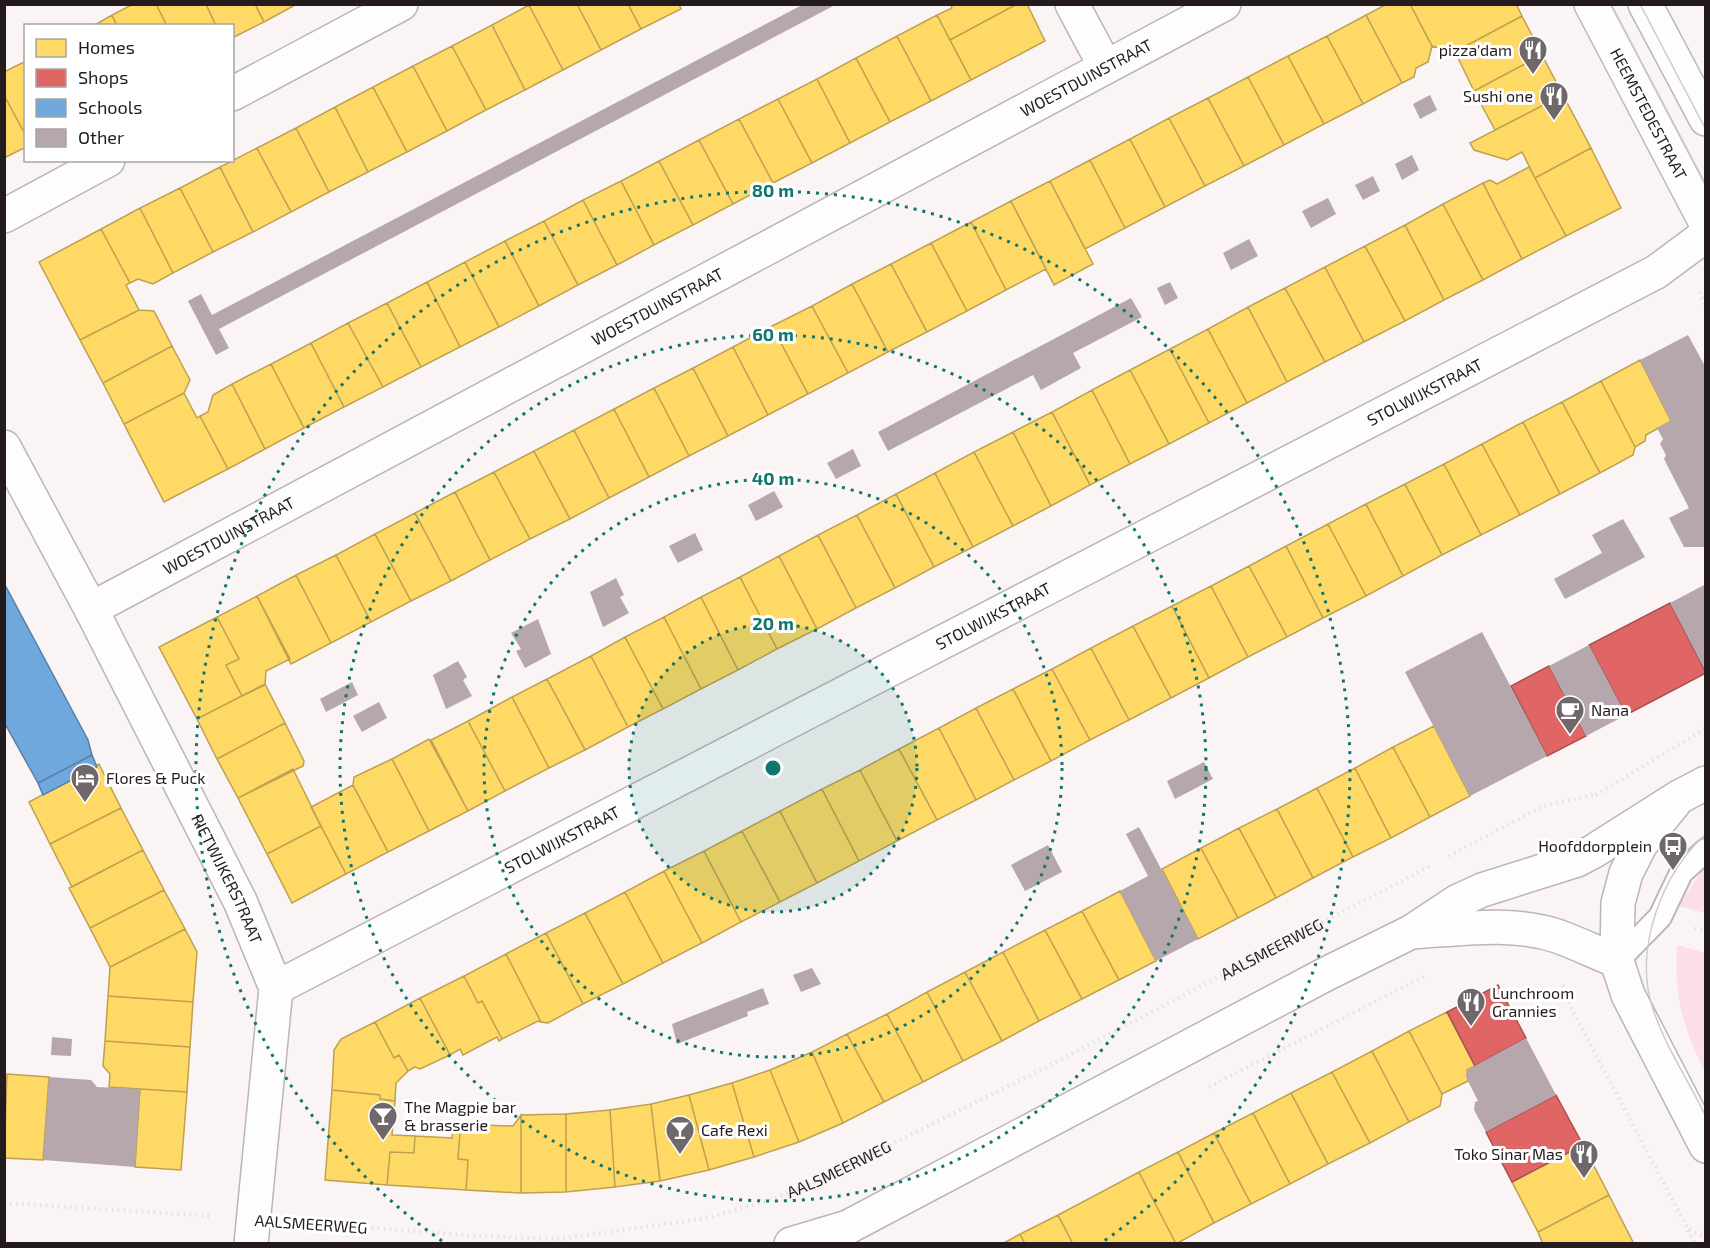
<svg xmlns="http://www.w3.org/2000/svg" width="1710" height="1248" font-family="'Exo 2',sans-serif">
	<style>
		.green { fill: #fcdee6 }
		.homes { fill: #ffd966; stroke: #bda050; stroke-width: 1.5 }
		.shops { fill: #e06666; stroke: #a85050; stroke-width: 1.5 }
		.schools { fill: #6fa8dc; stroke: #587ea3; stroke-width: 1.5 }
		.building { fill: #b5a7ab }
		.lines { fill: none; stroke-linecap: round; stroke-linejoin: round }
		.service-casing { stroke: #bcb5b7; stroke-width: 26 }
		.minor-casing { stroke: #bcb5b7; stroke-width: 36 }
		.tertiary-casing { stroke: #bcb5b7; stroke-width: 36 }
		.secondary-casing { stroke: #bcb5b7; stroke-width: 36 }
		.path { stroke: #e3e0e1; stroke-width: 4; stroke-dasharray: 1.5 4.5; stroke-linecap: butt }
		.service { stroke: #fefdfe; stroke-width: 22 }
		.minor { stroke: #fefdfe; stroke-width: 33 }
		.tertiary { stroke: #fefdfe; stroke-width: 33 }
		.secondary { stroke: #fefdfe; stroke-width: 33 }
		.tram { stroke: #cccaca; stroke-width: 1.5 }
		.ring { fill: none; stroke: #0f766e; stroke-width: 3; stroke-dasharray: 3 6 }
		.labels { text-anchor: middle; stroke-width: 6; stroke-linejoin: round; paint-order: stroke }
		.poi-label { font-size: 16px; fill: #241b1e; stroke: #fff; text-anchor: start }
		.street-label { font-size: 16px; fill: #241b1e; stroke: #fff }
		.centre { fill: #0f766e; stroke: #fff; stroke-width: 3 }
		.ring-label { font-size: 18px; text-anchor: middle; font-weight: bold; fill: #0f766e; stroke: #fff; stroke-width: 6; stroke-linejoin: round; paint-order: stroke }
	</style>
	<rect width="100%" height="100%" fill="#faf4f5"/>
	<path class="green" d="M1705 866V913L1678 906Z
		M1677 945 1705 953V1072C1682 1025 1674 997 1677 945Z"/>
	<path class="homes" d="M133 4H156L167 26H117L112 15Z
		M156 4H206L216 26H167Z
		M206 4H255L264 22 232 38V26H216Z
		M255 4H297L264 22Z
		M577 4 601 50 563 70 529 5Z
		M577 4H628L641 29 601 50Z
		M628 4H679L681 9 641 29Z
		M950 4H1017L950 40 937 15 952 8Z
		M1017 4H1027L1045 41 971 80 950 40Z
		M1387 4H1410L1432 46 1428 62 1416 68 1414 77 1402 83 1366 15Z
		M1410 4H1516L1522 16 1460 49 1459 53 1432 46Z
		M529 5 563 70 525 90 492 25Z
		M112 15 117 26H93Z
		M937 15 971 80 931 101 897 36Z
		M1366 15 1402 83 1363 104 1327 36Z
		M1522 16 1542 55 1474 91 1458 58 1460 49Z
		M492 25 525 90 486 110 452 46Z
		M897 36 931 101 890 122 856 58Z
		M1327 36 1363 104 1324 124 1288 56Z
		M452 46 486 110 447 131 413 66Z
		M1542 55 1563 95 1495 130 1474 91Z
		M1288 56 1324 124 1284 145 1248 77Z
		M856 58 890 122 850 143 817 79Z
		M26 61V136L4 95V72Z
		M413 66 447 131 407 152 373 87Z
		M1248 77 1284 145 1244 166 1208 98Z
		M817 79 850 143 812 163 778 99Z
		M373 87 407 152 368 172 335 107Z
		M4 95 26 136V147L4 158Z
		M1563 95 1591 148 1535 178 1522 152 1507 160 1474 150 1470 143Z
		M1208 98 1244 166 1205 186 1169 118Z
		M778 99 812 163 773 183 739 119Z
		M335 107 368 172 329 192 296 128Z
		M1169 118 1205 186 1165 207 1130 139Z
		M739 119 773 183 733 204 699 140Z
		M296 128 329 192 291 212 257 148Z
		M1130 139 1165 207 1125 228 1090 160Z
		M699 140 733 204 693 225 659 161Z
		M257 148 291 212 253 232 220 167Z
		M1591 148 1621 208 1566 236 1535 178Z
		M1090 160 1125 228 1085 249 1050 181Z
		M659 161 693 225 654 245 621 181Z
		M220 167 253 232 213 252 180 188Z
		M1529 167 1566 236 1522 259 1483 183 1490 180 1497 184Z
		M621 181 654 245 617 265 583 200Z
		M1050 181 1093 264 1054 285 1011 201Z
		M1483 183 1522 259 1483 280 1443 204Z
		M180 188 213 252 173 273 140 208Z
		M583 200 617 265 578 285 544 221Z
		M1011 201 1046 269 1006 290 971 222Z
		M1443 204 1483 280 1444 300 1405 225Z
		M140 208 173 273 153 284 138 279 130 283 101 229Z
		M544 221 578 285 539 306 505 241Z
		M971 222 1006 290 967 311 931 243Z
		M1405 225 1444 300 1405 321 1365 246Z
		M101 229 130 283 126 285 139 310 80 340 39 262Z
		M505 241 539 306 499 327 465 262Z
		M931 243 967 311 927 332 891 264Z
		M1365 246 1405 321 1364 342 1325 267Z
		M465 262 499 327 460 347 427 282Z
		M891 264 927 332 888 352 852 284Z
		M1325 267 1364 342 1325 362 1285 288Z
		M427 282 460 347 421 367 387 303Z
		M852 284 888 352 848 373 812 306Z
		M1285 288 1325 362 1287 382 1248 307Z
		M387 303 421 367 383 387 348 323Z
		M812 306 848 373 808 394 772 326Z
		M1248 307 1287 382 1247 403 1208 329Z
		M139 310 154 311 172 346 103 383 80 340Z
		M348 323 383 387 344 407 311 343Z
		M772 326 808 394 768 415 733 347Z
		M1208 329 1247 403 1209 423 1170 349Z
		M311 343 344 407 304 428 271 364Z
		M172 346 190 380 184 393 124 424 103 383Z
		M733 347 768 415 728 436 693 368Z
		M1170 349 1209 423 1169 444 1130 370Z
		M1640 360 1671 421 1646 435 1645 441 1635 447 1601 381Z
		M271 364 304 428 265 449 232 384Z
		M693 368 728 436 689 456 654 388Z
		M1130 370 1169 444 1130 464 1092 390Z
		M1601 381 1635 447 1633 455 1600 473 1562 402Z
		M232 384 265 449 228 469 200 416 208 412 213 395Z
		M654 388 689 456 649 477 614 409Z
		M1092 390 1130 464 1090 485 1052 412Z
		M184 393 197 418 200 416 228 469 164 502 124 424Z
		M1562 402 1600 473 1560 494 1523 422Z
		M614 409 649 477 609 498 574 430Z
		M1052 412 1090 485 1051 506 1013 432Z
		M1523 422 1560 494 1520 515 1482 444Z
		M574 430 609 498 570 519 534 451Z
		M1013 432 1051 506 1013 526 974 452Z
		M1482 444 1520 515 1481 535 1444 464Z
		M534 451 570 519 530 539 494 472Z
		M974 452 1013 526 973 547 935 473Z
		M1444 464 1481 535 1442 555 1405 484Z
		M494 472 530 539 490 560 455 492Z
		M935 473 973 547 934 567 896 494Z
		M1405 484 1442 555 1403 576 1366 504Z
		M455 492 490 560 451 581 415 513Z
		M896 494 934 567 895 588 857 515Z
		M1366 504 1403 576 1366 596 1328 524Z
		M415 513 451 581 411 601 375 534Z
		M857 515 895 588 856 608 818 535Z
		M1328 524 1366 596 1323 618 1286 546Z
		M375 534 411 601 371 622 336 555Z
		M818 535 856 608 817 629 779 556Z
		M1286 546 1323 618 1287 637 1249 566Z
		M336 555 371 622 331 643 296 575Z
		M779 556 817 629 777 649 740 577Z
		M1249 566 1287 637 1248 657 1211 586Z
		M296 575 331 643 291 664 257 596Z
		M740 577 777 649 738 670 701 597Z
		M1211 586 1248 657 1209 678 1172 606Z
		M257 596 290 659 266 671 265 685 242 696 226 665 239 659 217 617Z
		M701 597 738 670 701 689 664 617Z
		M1172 606 1209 678 1171 698 1133 626Z
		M217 617 239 659 226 665 242 696 197 719 159 647Z
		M664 617 701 689 663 709 625 637Z
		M1133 626 1171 698 1129 720 1091 648Z
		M625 637 663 709 628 727 591 656Z
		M1091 648 1129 720 1090 740 1052 669Z
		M591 656 628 727 585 750 547 679Z
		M1052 669 1090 740 1051 761 1013 689Z
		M547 679 585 750 549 768 512 697Z
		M265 684 285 723 217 759 197 719Z
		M1013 689 1051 761 1014 780 976 708Z
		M512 697 549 768 505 791 468 721Z
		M976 708 1014 780 976 800 939 728Z
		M468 721 505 791 468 811 431 740Z
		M285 723 304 761 303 766 238 798 217 759Z
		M1434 726 1470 796 1430 817 1393 747Z
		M939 728 976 800 937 820 899 749Z
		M429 739 468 811 429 831 392 759Z
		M1393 747 1430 817 1391 838 1355 768Z
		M899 749 937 820 897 841 860 770Z
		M392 759 429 831 388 852 353 785 354 777Z
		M99 764 121 808 50 844 29 802Z
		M1355 768 1391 838 1353 857 1317 788Z
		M293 769 321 826 267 854 238 798Z
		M860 770 897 841 859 861 822 789Z
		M353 785 388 852 346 874 311 807Z
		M1317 788 1353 857 1313 878 1277 809Z
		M822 789 859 861 817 883 780 811Z
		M121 808 143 850 72 887 50 844Z
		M1277 809 1313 878 1276 898 1239 828Z
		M780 811 817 883 780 902 742 831Z
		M321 826 346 874 292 903 267 854Z
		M1239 828 1276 898 1238 918 1201 848Z
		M742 831 780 902 741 922 704 851Z
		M1201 848 1238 918 1198 939 1162 869Z
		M143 850 164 890 90 928 69 888Z
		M704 851 741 922 702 943 664 871Z
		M664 871 702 943 663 963 625 892Z
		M164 890 185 929 110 967 90 928Z
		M1120 891 1156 961 1119 980 1082 911Z
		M625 892 663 963 623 984 585 913Z
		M1082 911 1119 980 1082 999 1045 930Z
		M585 913 623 984 583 1004 546 933Z
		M185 929 197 952 193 1002 108 996 110 967Z
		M1045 930 1082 999 1039 1021 1003 952Z
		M546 933 583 1004 548 1023 541 1022 506 954Z
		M1003 952 1039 1021 1002 1041 965 972Z
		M506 954 541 1022 538 1021 502 1039 482 1001 478 1003 464 976Z
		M965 972 1002 1041 963 1061 927 992Z
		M464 976 478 1003 482 1001 502 1039 499 1041 497 1037 463 1055 460 1049 450 1055 420 998Z
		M927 992 963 1061 923 1082 887 1014Z
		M108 996 193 1002 190 1047 105 1041Z
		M420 998 450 1055 420 1069 415 1067 408 1071 399 1055 394 1058 375 1022Z
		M1447 1012 1475 1066 1467 1070 1468 1081 1442 1094 1409 1031Z
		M887 1014 923 1082 884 1102 847 1034Z
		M375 1022 394 1058 399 1055 408 1071 396 1083 395 1101 380 1099V1095L332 1090 334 1050 341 1039Z
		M1409 1031 1442 1094 1440 1106 1409 1122 1372 1051Z
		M847 1034 884 1102 843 1123 812 1052Z
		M105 1041 190 1047 187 1092 109 1087 110 1074 103 1066Z
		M1372 1051 1409 1122 1370 1143 1332 1072Z
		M812 1052 843 1123 799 1142 770 1070Z
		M770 1070 799 1142 754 1157 732 1083Z
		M1332 1072 1370 1143 1328 1164 1291 1093Z
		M7 1074 49 1077 43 1160 4 1158Z
		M732 1083 754 1157 709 1170 689 1095Z
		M140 1089 187 1092 181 1170 135 1167Z
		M332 1090 380 1095V1099L395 1101 392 1135 415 1136 414 1153 390 1152 387 1185 325 1180Z
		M1291 1093 1328 1164 1290 1184 1253 1113Z
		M689 1095 709 1170 660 1181 651 1104Z
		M651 1104 660 1181 615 1187 610 1110Z
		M610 1110 615 1187 566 1192V1114Z
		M1253 1113 1290 1184 1251 1204 1214 1133Z
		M566 1114V1192L521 1193V1115Z
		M521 1115V1193L466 1190 468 1160 458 1159 460 1132 458 1129 479 1131V1125L513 1126Z
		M453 1128 460 1132 458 1159 468 1160 466 1190 387 1185 390 1152 414 1153 415 1136 452 1138Z
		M1214 1133 1251 1204 1214 1223 1178 1152Z
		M1583 1145 1609 1195 1538 1232 1512 1182Z
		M1178 1152 1214 1223 1176 1244 1139 1172Z
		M1139 1172 1176 1244H1073L1058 1215Z
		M1609 1195 1634 1244H1543L1538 1232Z
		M1058 1215 1073 1244H1025L1020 1234Z
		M1020 1234 1025 1244H1002Z"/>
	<path class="shops" d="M1670 603 1706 673 1626 715 1589 645Z
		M1549 666 1586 736 1547 756 1511 686Z
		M1498 985 1526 1038 1475 1066 1447 1012Z
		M1556 1095 1583 1145 1512 1182 1486 1132Z"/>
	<path class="schools" d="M4 583 88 740 92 755 38 783 4 722Z
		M92 755 97 767 43 795 38 783Z"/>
	<path class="building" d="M804 4H837L219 329 229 348 216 355 188 301 201 294 212 315Z
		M1430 95 1437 110 1420 119 1413 104Z
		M1412 155 1419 170 1402 180 1395 164Z
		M1373 176 1380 191 1363 200 1355 185Z
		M1328 198 1336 214 1311 228 1302 211Z
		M1249 239 1258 256 1231 270 1223 253Z
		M1170 282 1178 298 1165 305 1157 288Z
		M1131 298 1142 317 1073 353 1081 368 1041 390 1033 375 888 451 878 432Z
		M1688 335 1706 368V547H1684L1669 518 1689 508 1664 459 1666 455 1660 444 1663 439 1657 428 1671 421 1640 360Z
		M853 449 861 466 836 479 827 463Z
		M774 491 783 507 756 521 748 505Z
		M1623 519 1645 557 1565 599 1554 579 1602 553 1592 535Z
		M695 533 703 550 678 563 669 546Z
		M616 578 624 595 620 597 629 613 603 627 590 592Z
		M1706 584V672L1670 603Z
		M538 619 551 654 525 668 516 651 521 649 511 633Z
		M1482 632 1547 756 1470 796 1405 672Z
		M1589 645 1626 715 1586 736 1549 666Z
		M458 661 467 677 463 680 472 696 446 709 433 675Z
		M352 682 358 695 326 712 320 699Z
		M379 702 387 718 362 732 353 716Z
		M1204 762 1213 779 1175 799 1167 781Z
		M1139 827 1198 939 1156 961 1120 891 1148 876 1126 834Z
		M1048 845 1062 872 1025 891 1011 865Z
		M812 968 821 984 801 992 793 975Z
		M763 988 769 1004 747 1012 748 1016 677 1044 672 1024Z
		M52 1037 72 1039 71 1056 51 1055Z
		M1526 1038 1556 1095 1486 1132 1474 1110 1475 1102 1478 1101 1466 1077 1467 1070Z
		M49 1077 91 1080 97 1087 140 1089 135 1167 43 1160Z"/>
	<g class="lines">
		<g class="service-casing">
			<path id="service" d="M1617 961 1660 917 1681 873 1706 850"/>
		</g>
		<g class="minor-casing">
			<g id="minor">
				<path d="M1072 4 1105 66"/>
				<path d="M232 94 401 4"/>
				<path d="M4 216 108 160"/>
				<path id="s2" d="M4 447 91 609 240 901 276 988 251 1244"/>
				<path id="s3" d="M91 609 1224 4"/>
				<path id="s4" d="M276 988 1656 272 1706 235"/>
			</g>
		</g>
		<g class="tertiary-casing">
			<g id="tertiary">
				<path id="s5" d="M1591 4 1706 223"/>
				<path d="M1645 4 1706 119"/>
			</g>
		</g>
		<g class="secondary-casing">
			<path id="secondary" d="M1706 783 1679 797 1641 844 1626 873 1618 903 1617 961 1628 995 1706 1146
				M1413 932C1460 929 1511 921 1557 936 1577 943 1597 953 1617 961
				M791 1244 848 1227 1328 973 1411 932 1458 901 1482 890 1577 860 1594 851 1679 797"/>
		</g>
		<g class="path">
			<path d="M1699 292 1706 305"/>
			<path d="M1596 795 1706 728"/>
			<path d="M1449 856 1543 806 1597 794"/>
			<path d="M1695 928 1706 931"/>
			<path d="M1563 985 1570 1006 1688 1229 1706 1237"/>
			<path d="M1209 1087 1427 975"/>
			<path d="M4 1203 212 1216"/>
			<path id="s1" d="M294 1222 478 1236 560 1239 707 1218 773 1199 821 1179 1037 1072 1432 865"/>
			<path d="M1688 1230 1695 1244"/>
		</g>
		<use href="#service" class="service"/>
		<use href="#minor" class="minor"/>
		<use href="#tertiary" class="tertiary"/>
		<use href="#secondary" class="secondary"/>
		<path class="tram" d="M1611 4 1706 185
			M1640 4 1706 130
			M1706 834C1662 872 1634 949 1652 1006 1664 1045 1688 1079 1706 1117"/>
	</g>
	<circle cx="773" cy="768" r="144" fill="#0f766e" fill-opacity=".12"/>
	<g class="ring">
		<circle cx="773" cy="768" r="144"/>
		<circle cx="773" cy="768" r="289"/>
		<circle cx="773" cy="768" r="433"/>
		<path d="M442 1241A577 577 0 1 1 1104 1241"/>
	</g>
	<defs>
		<g id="restaurant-pin" transform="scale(1.5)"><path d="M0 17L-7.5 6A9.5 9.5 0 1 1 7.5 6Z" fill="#6f6769" stroke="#fff"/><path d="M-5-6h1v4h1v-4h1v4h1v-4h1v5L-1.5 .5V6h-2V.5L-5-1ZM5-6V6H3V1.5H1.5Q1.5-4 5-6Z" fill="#fff"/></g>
		<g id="cafe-pin" transform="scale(1.5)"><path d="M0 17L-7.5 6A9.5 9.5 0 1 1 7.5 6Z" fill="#6f6769" stroke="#fff"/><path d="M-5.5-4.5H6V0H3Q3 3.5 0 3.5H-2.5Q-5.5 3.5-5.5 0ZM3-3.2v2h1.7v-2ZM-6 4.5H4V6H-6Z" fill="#fff"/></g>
		<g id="hotel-pin" transform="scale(1.5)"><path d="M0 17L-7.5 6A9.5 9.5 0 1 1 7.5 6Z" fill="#6f6769" stroke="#fff"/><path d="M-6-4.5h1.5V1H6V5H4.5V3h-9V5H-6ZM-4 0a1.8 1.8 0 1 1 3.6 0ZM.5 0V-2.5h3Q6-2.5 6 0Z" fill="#fff"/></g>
		<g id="bus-pin" transform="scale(1.5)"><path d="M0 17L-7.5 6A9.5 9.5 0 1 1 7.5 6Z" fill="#6f6769" stroke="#fff"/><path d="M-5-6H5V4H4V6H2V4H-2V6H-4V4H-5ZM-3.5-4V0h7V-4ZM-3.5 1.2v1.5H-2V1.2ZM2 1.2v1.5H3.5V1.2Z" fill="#fff"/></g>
		<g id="bar-pin" transform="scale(1.5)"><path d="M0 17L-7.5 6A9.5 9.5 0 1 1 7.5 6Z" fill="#6f6769" stroke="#fff"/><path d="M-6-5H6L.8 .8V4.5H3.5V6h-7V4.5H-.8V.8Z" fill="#fff"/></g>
	</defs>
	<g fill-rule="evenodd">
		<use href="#restaurant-pin" x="1533" y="50"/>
		<use href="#restaurant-pin" x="1554" y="96"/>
		<use href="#cafe-pin" x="1570" y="710"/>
		<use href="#hotel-pin" x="85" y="778"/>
		<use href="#bus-pin" x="1673" y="846"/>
		<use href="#restaurant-pin" x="1471" y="1002"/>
		<use href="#bar-pin" x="383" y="1116"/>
		<use href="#bar-pin" x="680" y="1130"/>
		<use href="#restaurant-pin" x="1584" y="1154"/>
	</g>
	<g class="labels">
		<g class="poi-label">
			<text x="1512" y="56" text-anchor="end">pizza'dam</text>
			<text x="1533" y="102" text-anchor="end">Sushi one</text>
			<text x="1591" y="716">Nana</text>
			<text x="106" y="784">Flores &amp; Puck</text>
			<text x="1652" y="852" text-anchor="end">Hoofddorpplein</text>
			<text x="1492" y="999">Lunchroom<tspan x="1492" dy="18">Grannies</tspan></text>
			<text x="404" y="1113">The Magpie bar<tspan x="404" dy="18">&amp; brasserie</tspan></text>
			<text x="701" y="1136">Cafe Rexi</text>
			<text x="1563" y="1160" text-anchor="end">Toko Sinar Mas</text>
		</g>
		<g class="street-label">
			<text dy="6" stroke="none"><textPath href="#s3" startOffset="1128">WOESTDUINSTRAAT</textPath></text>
			<text dy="6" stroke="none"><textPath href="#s5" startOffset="124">HEEMSTEDESTRAAT</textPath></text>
			<text dy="6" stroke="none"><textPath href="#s3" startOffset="642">WOESTDUINSTRAAT</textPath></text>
			<text dy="6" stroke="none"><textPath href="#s4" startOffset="1294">STOLWIJKSTRAAT</textPath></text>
			<text dy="6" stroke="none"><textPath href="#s3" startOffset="156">WOESTDUINSTRAAT</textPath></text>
			<text dy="6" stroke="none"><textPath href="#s4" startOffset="808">STOLWIJKSTRAAT</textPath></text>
			<text dy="6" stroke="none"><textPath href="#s4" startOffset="322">STOLWIJKSTRAAT</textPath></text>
			<text dy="6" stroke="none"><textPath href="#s2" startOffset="486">RIETWIJKERSTRAAT</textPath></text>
			<text dy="6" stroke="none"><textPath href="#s1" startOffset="1042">AALSMEERWEG</textPath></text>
			<text dy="6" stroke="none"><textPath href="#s1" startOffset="556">AALSMEERWEG</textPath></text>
			<text transform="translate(311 1224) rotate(4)" y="6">AALSMEERWEG</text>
		</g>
	</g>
	<circle cx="773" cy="768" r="9" class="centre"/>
	<g class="ring-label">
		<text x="773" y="197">80 m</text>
		<text x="773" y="341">60 m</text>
		<text x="773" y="485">40 m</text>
		<text x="773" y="630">20 m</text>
	</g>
	<rect width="1710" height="1248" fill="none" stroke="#241b1e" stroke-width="12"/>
	<rect x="24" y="24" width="210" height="138" fill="#ffffff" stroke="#a7a4a5" stroke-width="1.5"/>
	<rect x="36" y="39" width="30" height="18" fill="#ffd966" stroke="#a7a4a5" stroke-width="1.5"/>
	<text x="78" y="54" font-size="18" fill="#241b1e">Homes</text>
	<rect x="36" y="69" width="30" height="18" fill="#e06666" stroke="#a7a4a5" stroke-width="1.5"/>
	<text x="78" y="84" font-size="18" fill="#241b1e">Shops</text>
	<rect x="36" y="99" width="30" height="18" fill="#6fa8dc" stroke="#a7a4a5" stroke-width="1.5"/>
	<text x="78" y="114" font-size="18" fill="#241b1e">Schools</text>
	<rect x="36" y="129" width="30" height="18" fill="#b5a7ab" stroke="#a7a4a5" stroke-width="1.5"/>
	<text x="78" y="144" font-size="18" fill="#241b1e">Other</text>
</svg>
